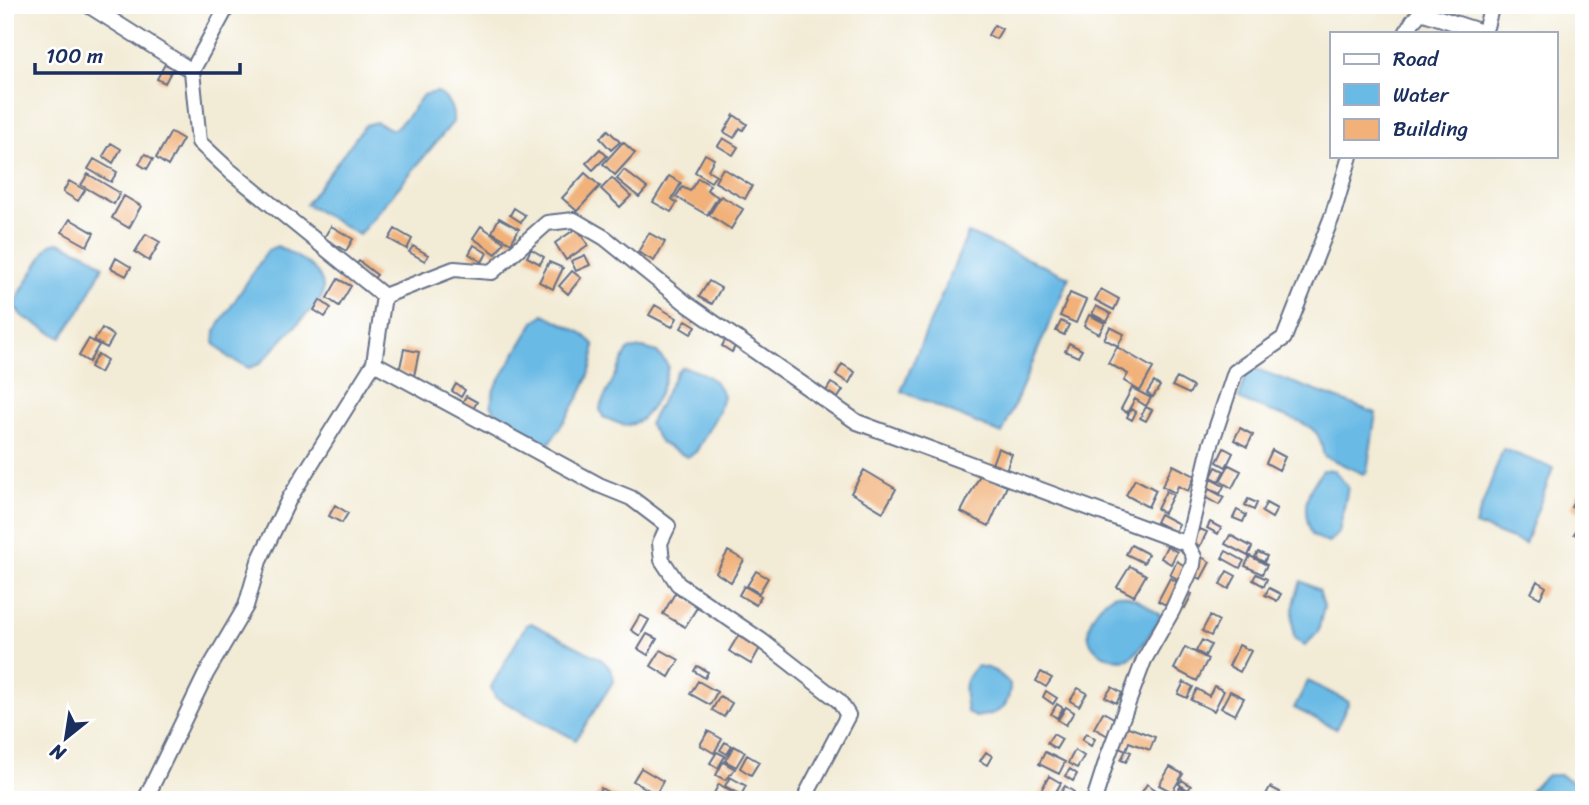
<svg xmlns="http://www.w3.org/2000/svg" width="1589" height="805" font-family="Sriracha,sans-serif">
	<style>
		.water { fill: #69bae5; stroke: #4274a2; stroke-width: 2 }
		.building { fill: #f1b179 }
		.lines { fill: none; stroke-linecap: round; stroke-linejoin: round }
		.minor-casing { stroke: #667188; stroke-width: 18 }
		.minor { stroke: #fff; stroke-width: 14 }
	</style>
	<rect width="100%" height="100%" fill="#fff"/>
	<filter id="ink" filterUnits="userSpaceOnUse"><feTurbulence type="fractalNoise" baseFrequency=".0143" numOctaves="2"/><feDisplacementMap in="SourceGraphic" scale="14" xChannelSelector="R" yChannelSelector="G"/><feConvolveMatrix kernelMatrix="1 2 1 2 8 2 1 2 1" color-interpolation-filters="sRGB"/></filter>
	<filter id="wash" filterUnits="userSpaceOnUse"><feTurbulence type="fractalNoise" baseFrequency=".00686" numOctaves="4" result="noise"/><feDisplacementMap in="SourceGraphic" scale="28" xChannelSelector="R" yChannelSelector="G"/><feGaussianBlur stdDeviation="1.57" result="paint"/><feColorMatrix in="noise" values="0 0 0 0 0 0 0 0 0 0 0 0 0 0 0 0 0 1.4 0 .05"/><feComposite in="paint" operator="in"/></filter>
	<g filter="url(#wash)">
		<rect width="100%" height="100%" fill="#f2ebd5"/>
		<path class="water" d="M437 92C449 99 454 109 453 122L359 235 306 204 365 125 376 122 393 130 407 117 423 95Z
			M968 233 1069 277 1002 434 901 391Z
			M59 242 90 255 103 266 83 306 61 338 22 316 15 307 17 298 46 250 51 244Z
			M277 246C297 257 332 270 321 299L260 364 249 368 229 358 214 343 215 331 268 250Z
			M544 314 582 333 594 344C596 380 568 413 550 443H540L525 434 496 414 491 404 494 389 534 322Z
			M643 348 657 352 668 365C667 383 647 428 624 425 618 424 609 419 603 417L600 410 601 404 628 350Z
			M1248 366 1376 413 1367 472 1363 474 1324 456C1322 450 1321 439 1317 434 1306 418 1258 410 1239 399Z
			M683 367C699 371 717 377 723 395L719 411 696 452 687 457 661 443 649 424 677 372Z
			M1503 449 1553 468 1525 544 1475 525Z
			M1323 470H1334L1348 487 1339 533 1328 543 1312 535C1301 508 1305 493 1323 470Z
			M1301 581 1319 590 1324 606 1318 632 1305 646 1294 638C1291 615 1293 603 1301 581Z
			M1115 594C1132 595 1148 605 1161 616 1155 626 1139 655 1128 659 1121 661 1113 659 1106 656 1074 643 1091 607 1115 594Z
			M531 623 599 658C608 665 612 669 614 680L576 740 495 697 491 687 526 625Z
			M977 666C992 668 999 672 1010 684 1010 709 999 714 975 717L967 712C965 691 959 682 977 666Z
			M1308 681 1349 702 1336 729 1294 708Z
			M1547 775H1560L1573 782 1579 800H1530L1531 789Z"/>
		<g id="blocks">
			<path class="building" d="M994 25 1002 29 996 39 988 35Z
				M165 64 173 68 165 83 157 79Z
				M734 115 747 124 743 130 740 128 734 138 724 132Z
				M608 130 620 142 611 150 600 138Z
				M171 132 183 139 168 166 156 158Z
				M723 138 738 147 733 155 718 146Z
				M623 142 635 153 615 175 603 164Z
				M111 143 121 149 113 163 103 156Z
				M600 149 607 156 593 170 586 163Z
				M145 154 153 159 147 169 139 164Z
				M705 154 714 159 708 170 716 175 711 182 695 172Z
				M94 159 117 172 111 182 88 169Z
				M723 168 752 186 745 199 715 182Z
				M624 170 647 188 639 197 617 179Z
				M585 173 600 186 577 211 562 198Z
				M88 174 120 193 114 204 81 185Z
				M669 176 681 183 672 199 677 203 671 212 653 202Z
				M612 178 631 196 620 207 601 189Z
				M698 178 710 185 707 190 718 197 707 215 676 197 682 187 690 191Z
				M69 181 85 190 78 201 63 192Z
				M124 196 141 206 129 228 112 218Z
				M721 196 743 209 731 229 709 215Z
				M514 208 525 215 521 222 510 215Z
				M499 218 519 229 511 243 492 232Z
				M70 219 94 233 87 246 62 232Z
				M331 226 353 239 346 251 324 238Z
				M481 226 504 242 496 254 473 238Z
				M577 228 588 245 566 260 555 243Z
				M395 229 412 239 407 249 389 239Z
				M649 233 665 242 654 261 638 252Z
				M146 234 160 242 149 261 135 252Z
				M474 245 487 253 482 262 469 254Z
				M413 246 428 255 425 261 409 252Z
				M531 249 544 257 540 264 527 257Z
				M585 255 590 265 576 271 571 261Z
				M116 258 131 267 126 276 111 268Z
				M359 261 377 275 371 282 353 268Z
				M549 262 563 268 553 289 539 282Z
				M572 271 581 278 568 294 559 286Z
				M338 279 351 286 339 306 327 298Z
				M709 281 721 288 712 304 699 297Z
				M1101 289 1119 299 1114 310 1095 300Z
				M1070 293 1086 300 1076 323 1060 316Z
				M320 300 331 308 325 317 314 310Z
				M655 305 677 318 672 327 649 315Z
				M1096 306 1111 314 1107 322 1092 314Z
				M1089 315 1105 323 1099 334 1084 326Z
				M686 320 696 326 691 334 681 328Z
				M1061 321 1069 325 1064 335 1056 331Z
				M1110 327 1124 334 1118 346 1104 339Z
				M102 328 114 336 107 348 94 341Z
				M727 337 737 343 732 352 722 346Z
				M89 339 99 345 89 362 79 356Z
				M1069 343 1082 350 1078 357 1065 351Z
				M1117 347 1153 368 1140 391 1124 381 1128 374 1108 363Z
				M404 349 419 352 414 376 399 372Z
				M98 354 107 360 100 373 90 367Z
				M842 364 855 372 849 383 836 375Z
				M1177 378 1193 387 1189 394 1172 386Z
				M1154 382 1160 386 1153 397 1147 393Z
				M831 383 843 390 838 398 826 391Z
				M456 384 465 390 461 397 452 391Z
				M1132 388 1151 398 1146 406 1135 399 1127 413 1121 409Z
				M466 396 477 402 472 411 461 405Z
				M1146 407 1152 410 1146 421 1140 418Z
				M1131 409 1136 412 1132 420 1127 417Z
				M1240 428 1253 435 1247 447 1234 440Z
				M998 448 1012 454 1005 473 991 467Z
				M1224 448 1233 453 1226 467 1217 462Z
				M1272 450 1285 457 1279 470 1266 463Z
				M1173 465 1195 476 1188 491 1178 486 1175 493 1162 486Z
				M1229 465 1241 471 1232 488 1220 481Z
				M1216 467 1224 471 1219 481 1211 477Z
				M864 470 896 489 883 512 851 493Z
				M980 475 1007 486 989 526 961 512Z
				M1205 476 1224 486 1220 494 1201 484Z
				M1135 479 1156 490 1148 507 1126 495Z
				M1584 482V514L1571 507Z
				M1209 489 1224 497 1219 505 1205 497Z
				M1166 491 1173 495 1164 513 1157 509Z
				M1248 499 1257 503 1254 510 1245 505Z
				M1266 503 1277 509 1272 518 1262 512Z
				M335 505 348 513 342 523 329 516Z
				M1237 510 1246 515 1243 522 1233 518Z
				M1160 514 1179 524 1175 532 1156 522Z
				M1210 522 1221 528 1218 534 1207 528Z
				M1579 525 1584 527V540L1574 534Z
				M1200 529 1207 532 1200 546 1193 542Z
				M1230 535 1252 547 1248 556 1225 544Z
				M1131 545 1148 554 1144 563 1126 554Z
				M1167 546 1177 552 1171 564 1161 558Z
				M728 551 744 560 731 582 716 573Z
				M1226 551 1244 561 1240 568 1222 558Z
				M1258 552 1267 556 1264 562 1255 557Z
				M1200 556 1210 562 1201 579 1191 574Z
				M1250 556 1267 565 1262 574 1245 566Z
				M1177 561 1188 568 1181 581 1170 575Z
				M1130 566 1146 575 1134 596 1117 587Z
				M756 571 768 578 759 593 747 586Z
				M1227 571 1236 576 1229 589 1220 584Z
				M1256 574 1267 579 1264 586 1253 580Z
				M1170 578 1182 584 1170 607 1158 601Z
				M1537 581 1546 587 1540 598 1531 593Z
				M744 586 761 596 756 605 739 595Z
				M1269 588 1281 594 1277 601 1265 595Z
				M1184 590 1192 594 1185 608 1177 604Z
				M675 593 698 606 685 627 663 614Z
				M640 615 649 620 640 636 631 630Z
				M1210 616 1219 621 1211 636 1202 631Z
				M647 634 657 639 648 655 638 649Z
				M738 636 760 648 751 664 729 651Z
				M1202 640 1211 645 1205 656 1196 651Z
				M1239 645 1251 651 1240 672 1229 666Z
				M1185 647 1208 659 1197 681 1174 669Z
				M661 650 679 660 669 677 651 666Z
				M697 666 708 672 705 678 694 671Z
				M1041 672 1052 678 1046 687 1036 681Z
				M698 681 717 692 710 705 690 694Z
				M1184 682 1193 687 1187 698 1178 694Z
				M1214 686 1224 691 1214 711 1191 700 1197 689 1209 696Z
				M1112 687 1122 693 1116 703 1105 697Z
				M1078 688 1087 693 1079 706 1070 701Z
				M1046 691 1057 698 1053 704 1043 697Z
				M1230 691 1244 698 1235 715 1221 708Z
				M720 696 732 703 724 717 712 710Z
				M1057 704 1063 708 1057 718 1051 714Z
				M1066 707 1074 712 1066 725 1058 720Z
				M1103 712 1117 720 1108 736 1094 728Z
				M1123 725 1155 737 1150 750 1129 742 1126 750 1116 746Z
				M708 731 722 739 714 753 700 745Z
				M1086 733 1095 739 1091 746 1082 740Z
				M1053 734 1062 739 1056 749 1047 743Z
				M725 742 732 746 727 754 720 750Z
				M734 746 745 752 736 767 725 761Z
				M1075 750 1084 756 1077 768 1068 763Z
				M1126 750 1131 752 1126 762 1121 760Z
				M717 752 725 756 718 768 710 763Z
				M986 752 992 756 987 765 980 761Z
				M1045 752 1065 762 1059 774 1039 764Z
				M747 755 759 762 751 775 740 768Z
				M723 762 735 769 725 780 716 775Z
				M1170 767 1183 774 1172 792 1159 785Z
				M641 768 663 781 656 794 633 781Z
				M1070 769 1077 774 1073 781 1065 776Z
				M1049 776 1061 783 1051 800H1044L1038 796Z
				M730 777 746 786 741 795 725 786Z
				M1182 780 1191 786 1188 790 1179 784Z
				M719 784 733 793 729 800 714 793Z
				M1147 784 1156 790 1151 797 1142 792Z
				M1065 786 1074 792 1070 800 1059 795Z
				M1180 787 1192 794 1189 800 1177 793Z
				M1270 787 1280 792 1277 800H1263Z
				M601 788 621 800H594Z"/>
		</g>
	</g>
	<g filter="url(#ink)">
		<use href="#blocks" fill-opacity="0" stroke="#667188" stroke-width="2"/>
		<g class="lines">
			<g class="minor-casing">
				<path id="minor" d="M88 5 192 71
					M1406 33 1413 21 1421 12 1482 32 1486 27 1492 5
					M384 296 454 269 492 272 547 223 574 220 605 238 687 304 857 422 1187 544
					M374 363 599 485 631 498 668 526 660 543 662 560 678 584 762 641 839 701 848 715 807 793 809 800
					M145 800 206 674 246 606 259 561 289 499 374 363 384 296 230 171 199 142 192 71 228 5
					M1094 800 1108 756 1144 660 1172 611 1193 565 1194 557 1187 544 1210 447 1235 372 1284 338 1333 214 1350 156"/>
			</g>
			<use href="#minor" class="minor"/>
		</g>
	</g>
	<rect width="1589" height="805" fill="none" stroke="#fff" stroke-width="28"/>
	<rect x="1330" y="32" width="228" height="126" fill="#ffffff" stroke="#a4acbf" stroke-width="2"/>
	<rect x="1344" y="54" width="35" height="10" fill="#ffffff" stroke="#a4acbf" stroke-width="2"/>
	<text x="1393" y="66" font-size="21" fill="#1b2f5e">Road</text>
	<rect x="1344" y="84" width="35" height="21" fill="#69bae5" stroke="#a4acbf" stroke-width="2"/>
	<text x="1393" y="102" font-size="21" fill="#1b2f5e">Water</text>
	<rect x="1344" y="119" width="35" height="21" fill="#f1b179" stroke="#a4acbf" stroke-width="2"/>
	<text x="1393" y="136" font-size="21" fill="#1b2f5e">Building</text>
	<g transform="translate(66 738) rotate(210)" stroke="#ffffff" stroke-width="5" paint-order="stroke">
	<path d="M0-5L12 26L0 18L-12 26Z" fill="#1b2f5e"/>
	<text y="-10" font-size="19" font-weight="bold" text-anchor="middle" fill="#1b2f5e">N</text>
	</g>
	<path d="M35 63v10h205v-10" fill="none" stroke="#1b2f5e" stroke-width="3.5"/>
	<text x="46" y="63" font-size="21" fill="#1b2f5e" stroke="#ffffff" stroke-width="5" paint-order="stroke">100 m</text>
</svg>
